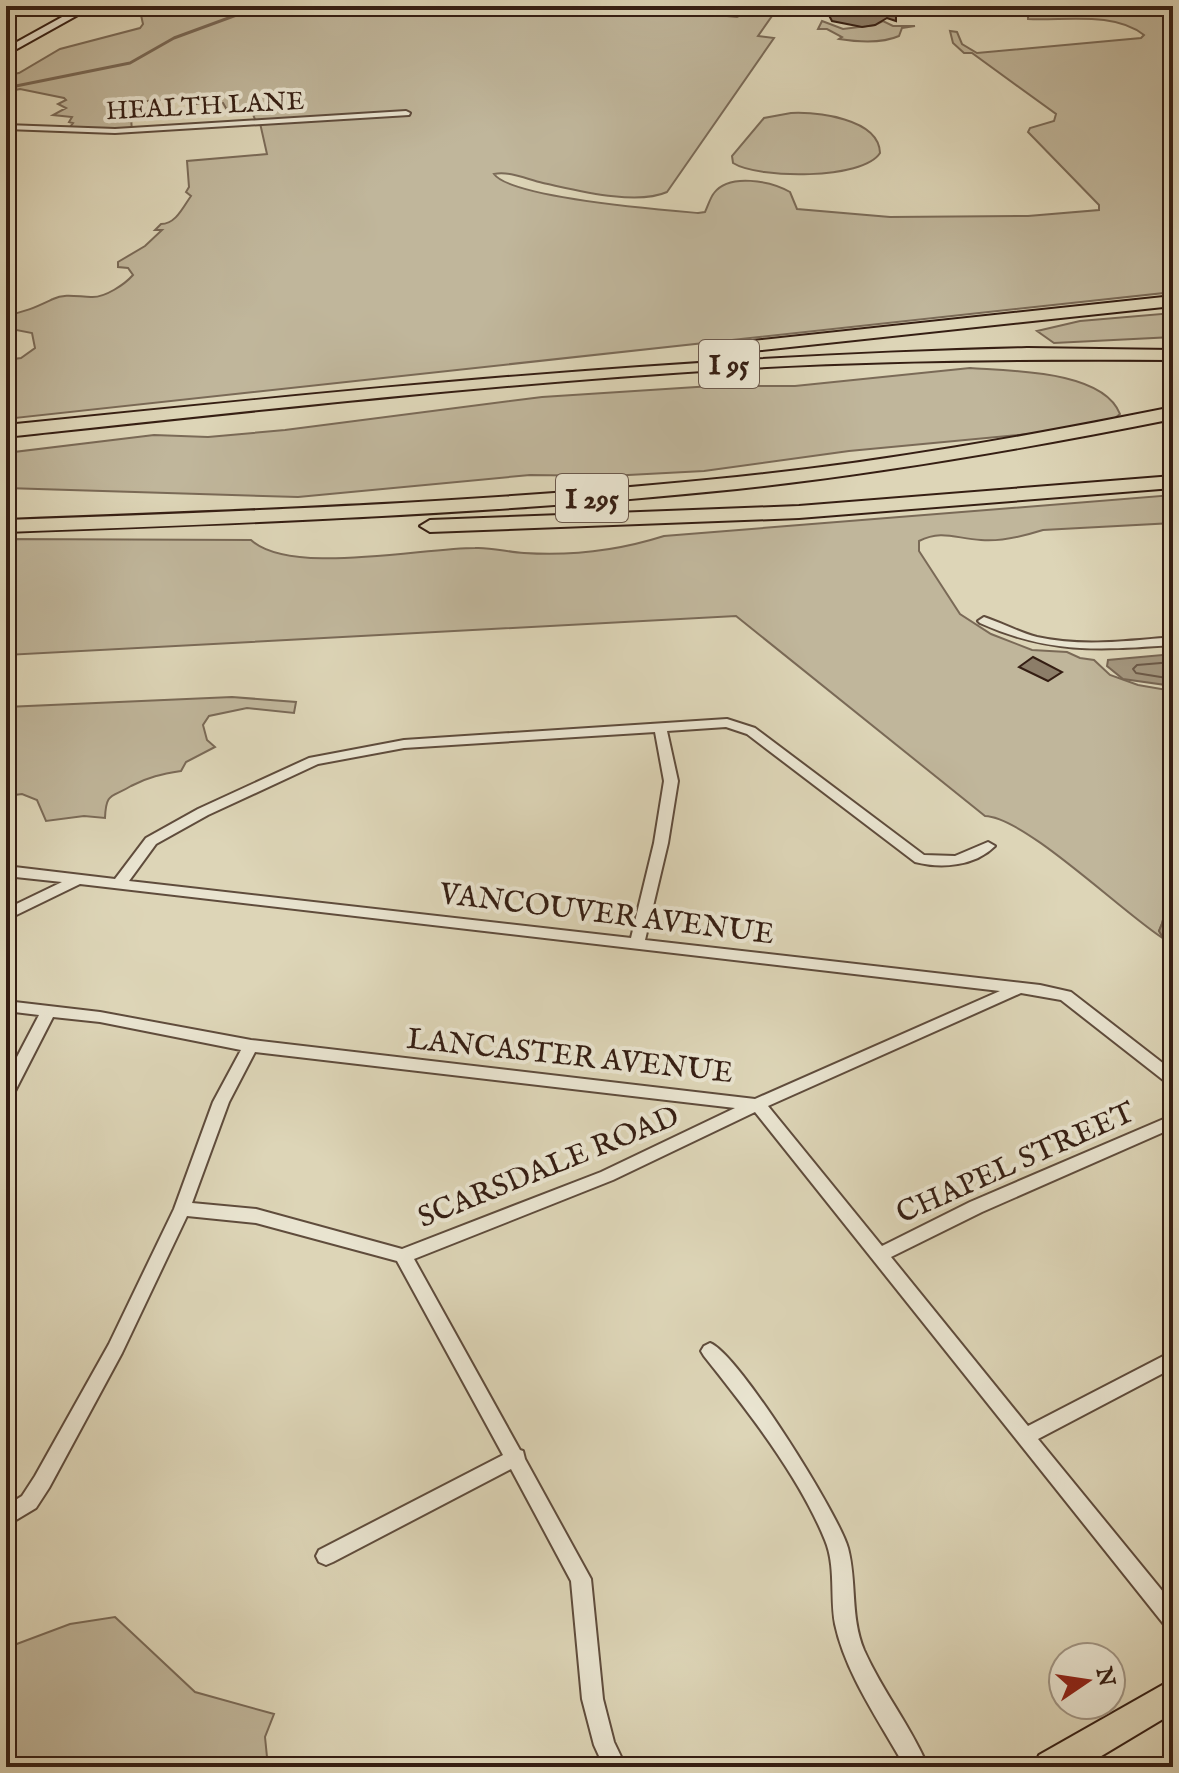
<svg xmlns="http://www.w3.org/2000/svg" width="1179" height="1773" font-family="'IM FELL English',serif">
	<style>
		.green { fill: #c0b69b; stroke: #7a6a57; stroke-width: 2 }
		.water { fill: #a4977f; stroke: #786754; stroke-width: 2 }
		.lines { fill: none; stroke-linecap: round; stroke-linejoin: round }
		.shore { stroke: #6c5a49; stroke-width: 2 }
		.stream { stroke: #786754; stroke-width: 3 }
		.building { fill: #8c7d68; stroke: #351e13; stroke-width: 2 }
		.minor-casing { stroke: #5f4c3c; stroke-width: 4 }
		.tertiary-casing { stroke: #5f4c3c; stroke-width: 4 }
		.secondary-casing { stroke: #351e13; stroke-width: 4 }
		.primary-casing { stroke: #351e13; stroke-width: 4 }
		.motorway-casing { stroke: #351e13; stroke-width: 4 }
		.minor { fill: #e9e4d0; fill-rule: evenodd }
		.tertiary { fill: #e9e4d0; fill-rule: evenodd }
		.secondary { fill: #e9e4d0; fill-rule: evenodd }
		.primary { fill: #ddd5b7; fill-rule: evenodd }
		.motorway { fill: #ddd5b7; fill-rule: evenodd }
		.labels { text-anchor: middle; stroke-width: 8; stroke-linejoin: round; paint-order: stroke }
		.far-street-label { font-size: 26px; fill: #351e13; stroke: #e9e4d0 }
		.shield { fill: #e9e4d0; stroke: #6b594c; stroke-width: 2 }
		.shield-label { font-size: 28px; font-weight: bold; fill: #351e13 }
		.street-label { font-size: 30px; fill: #351e13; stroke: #e9e4d0 }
	</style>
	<rect width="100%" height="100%" fill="#ddd5b7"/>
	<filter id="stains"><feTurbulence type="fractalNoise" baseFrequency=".0025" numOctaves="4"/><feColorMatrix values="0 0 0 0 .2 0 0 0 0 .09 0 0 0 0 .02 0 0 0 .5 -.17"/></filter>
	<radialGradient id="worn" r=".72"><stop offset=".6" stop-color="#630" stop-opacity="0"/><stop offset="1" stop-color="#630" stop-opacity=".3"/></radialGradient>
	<path class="green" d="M139 6H652L654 9 737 17 758 6H779L758 36 774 38 667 192C636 206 576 190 543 183 526 179 510 171 494 174 511 198 663 210 698 213L705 212C708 206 710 198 714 193 729 173 771 181 790 192L797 209 890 217 1028 216 1099 210V205L1028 132 1030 128 1054 121 1056 114 972 53H964L953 43 950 31 957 32 962 44 977 53 1141 38 1144 35C1114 11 1064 21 1028 19V15L1057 14 1002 11 1006 6H1173V292L6 419V360L21 358 35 348 32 333 6 328V315C24 313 38 306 53 299 65 293 79 297 91 297 105 298 125 284 133 275L128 268 118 267V262L145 246 162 230H155L161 224C176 224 183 207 191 196L186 192 189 187 187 161 267 154 260 123 256 122 252 112 227 110 223 103 194 104 187 98 134 102 130 105 132 131H67L73 123 69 122 72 117 53 115 66 108 58 104 66 100 64 98 20 89 6 92V75L19 73 60 49 140 28 143 24Z
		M822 21 843 29 875 25 883 21 893 26H915L902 28 899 36C881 44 858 42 839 39L842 37 827 29H818Z
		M791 113C816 112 879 118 880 153 863 180 758 179 733 163L732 156 764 118Z
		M1173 313V337L1054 343 1037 331 1080 321Z
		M970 368C1010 371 1103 370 1120 414L1111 421 1050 432 849 451 704 471 609 476 530 475 298 497 6 488V453L154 435 208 437 285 430 542 397 712 386H795Z
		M1173 495V523L1043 530C1024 536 1001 542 981 540 957 539 942 529 919 541V551L960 614 991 634 1032 650 1067 652 1080 658 1094 660 1110 675 1138 685 1173 691V864C1162 886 1170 909 1159 931L1164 939C1124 914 1025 817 985 816L736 616 6 655V539L251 540C290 576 421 548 475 548 491 547 507 552 524 553 570 556 620 550 664 536Z
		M232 697 296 702 294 713 247 708 209 716 203 725 207 740 215 747 186 762 181 771C162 774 148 777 131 786 112 798 106 791 105 818L84 816 46 821 37 800 22 794 6 796V707Z
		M115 1617 195 1692 274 1714 265 1737 267 1757 236 1767H222L170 1757 157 1767H6V1648L70 1624Z"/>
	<path class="water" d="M1173 654V686L1123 679 1107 666 1108 660Z
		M1173 864V954L1159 931C1170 909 1163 887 1173 864Z"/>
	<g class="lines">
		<path class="shore" d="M1173 662 1137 665 1133 669 1136 673 1173 679"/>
		<path class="stream" d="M6 88 130 63 174 38 261 6"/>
	</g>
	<path class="building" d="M824 6H907L896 13V21L887 18 875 25 862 27 832 21Z
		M1033 657 1062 672 1048 681 1019 667Z"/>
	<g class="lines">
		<g class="minor-casing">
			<path id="minor" d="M6 41 22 44 19 46 6 45Z
				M406 111 410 113 409 115 115 133 6 129V125L115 129Z
				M984 617C1002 623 1018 632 1037 637 1081 647 1128 641 1173 637V645C1099 650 1049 654 980 623L978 621Z
				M727 719 755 728 924 855 955 856 988 842 995 846C975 866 942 869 915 862L747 734 726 727 667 731 678 781 668 843 645 940 1040 985 1071 992 1173 1071V1085L1167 1083 1061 1000 1021 993 768 1106 882 1246 970 1202 1173 1115V1128L982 1212 891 1257 1028 1426 1173 1351V1368L1038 1439 1173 1604V1630L1166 1627 755 1112 613 1180 414 1259 520 1450 523 1451 525 1459 591 1579 603 1699 614 1742 626 1767H604L594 1745 582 1699 571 1581 511 1469 333 1562 326 1565 319 1562 316 1556 319 1550 503 1455 397 1261 256 1223 187 1216 122 1353 49 1488 36 1508 6 1526V1506L22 1496 35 1476 109 1344 174 1209 213 1102 241 1050 100 1022 53 1017 12 1097 6 1099V1078L39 1015 6 1011V1001L100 1012 251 1040 755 1099 1000 991 80 884 6 920V909L62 882 6 876V866L115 879 146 838 198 809 309 758 404 740ZM655 732 664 781 654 843 631 938 129 881 156 844 208 815 318 764 404 748ZM255 1052 735 1108 601 1172 402 1249 256 1209 192 1203 229 1102Z
				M710 1343C738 1353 839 1515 848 1548 857 1582 850 1616 864 1650 882 1691 911 1726 928 1767H905C880 1722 846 1675 835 1624 830 1597 836 1566 825 1540 799 1476 747 1410 704 1356L701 1351 704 1346Z"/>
		</g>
		<g class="tertiary-casing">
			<path id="tertiary" d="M6 6H25L6 12Z"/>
		</g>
		<g class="secondary-casing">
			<path id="secondary" d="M82 6H94L6 55V48Z"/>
		</g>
		<g class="primary-casing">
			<path id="primary" d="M1173 1679V1713L1083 1767H1034L1039 1755Z"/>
		</g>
		<g class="motorway-casing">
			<path id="motorway" d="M1173 296V306L743 352 734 347 743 342Z
				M1027 348 1173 350V360C1026 359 879 360 733 369 490 384 248 411 6 437V425C346 390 685 356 1027 348Z
				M1173 407V419C1028 448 884 473 737 489 494 514 250 523 6 532V520C250 511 494 502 737 477 884 462 1028 436 1173 407Z
				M1173 476V488L799 518 430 532 420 526 430 520 799 506Z"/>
		</g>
		<use href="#minor" class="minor"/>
		<use href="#tertiary" class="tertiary"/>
		<use href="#secondary" class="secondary"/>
		<use href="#primary" class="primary"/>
		<use href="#motorway" class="motorway"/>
	</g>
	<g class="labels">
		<g class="far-street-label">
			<text transform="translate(205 105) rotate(-3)" y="9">HEALTH LANE</text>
		</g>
		<g class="shield">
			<rect x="699" y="340" width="60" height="48" rx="6"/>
			<rect x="556" y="474" width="72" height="48" rx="6"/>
		</g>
		<g class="shield-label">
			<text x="729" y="374">I 95</text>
			<text x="592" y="508">I 295</text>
		</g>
		<g class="street-label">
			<text transform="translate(607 913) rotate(7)" y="10">VANCOUVER AVENUE</text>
			<text transform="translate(570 1055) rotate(6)" y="10">LANCASTER AVENUE</text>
			<text transform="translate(1015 1162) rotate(-24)" y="10">CHAPEL STREET</text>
			<text transform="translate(548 1166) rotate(-22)" y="10">SCARSDALE ROAD</text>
		</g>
	</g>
	<rect width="1179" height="1773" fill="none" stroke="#ddd5b7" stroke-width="32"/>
	<rect x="8" y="8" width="1163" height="1757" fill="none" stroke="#351e13" stroke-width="4"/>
	<rect x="16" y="16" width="1147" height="1741" fill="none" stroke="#351e13" stroke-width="2"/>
	<g transform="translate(1087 1681) rotate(77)"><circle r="38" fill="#e9e4d0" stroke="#a19584" stroke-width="2"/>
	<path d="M0-6L14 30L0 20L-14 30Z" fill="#8f2418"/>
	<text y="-12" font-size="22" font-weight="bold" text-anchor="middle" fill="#351e13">N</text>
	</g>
	<rect width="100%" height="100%" filter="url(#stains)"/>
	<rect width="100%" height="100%" fill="url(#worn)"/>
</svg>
